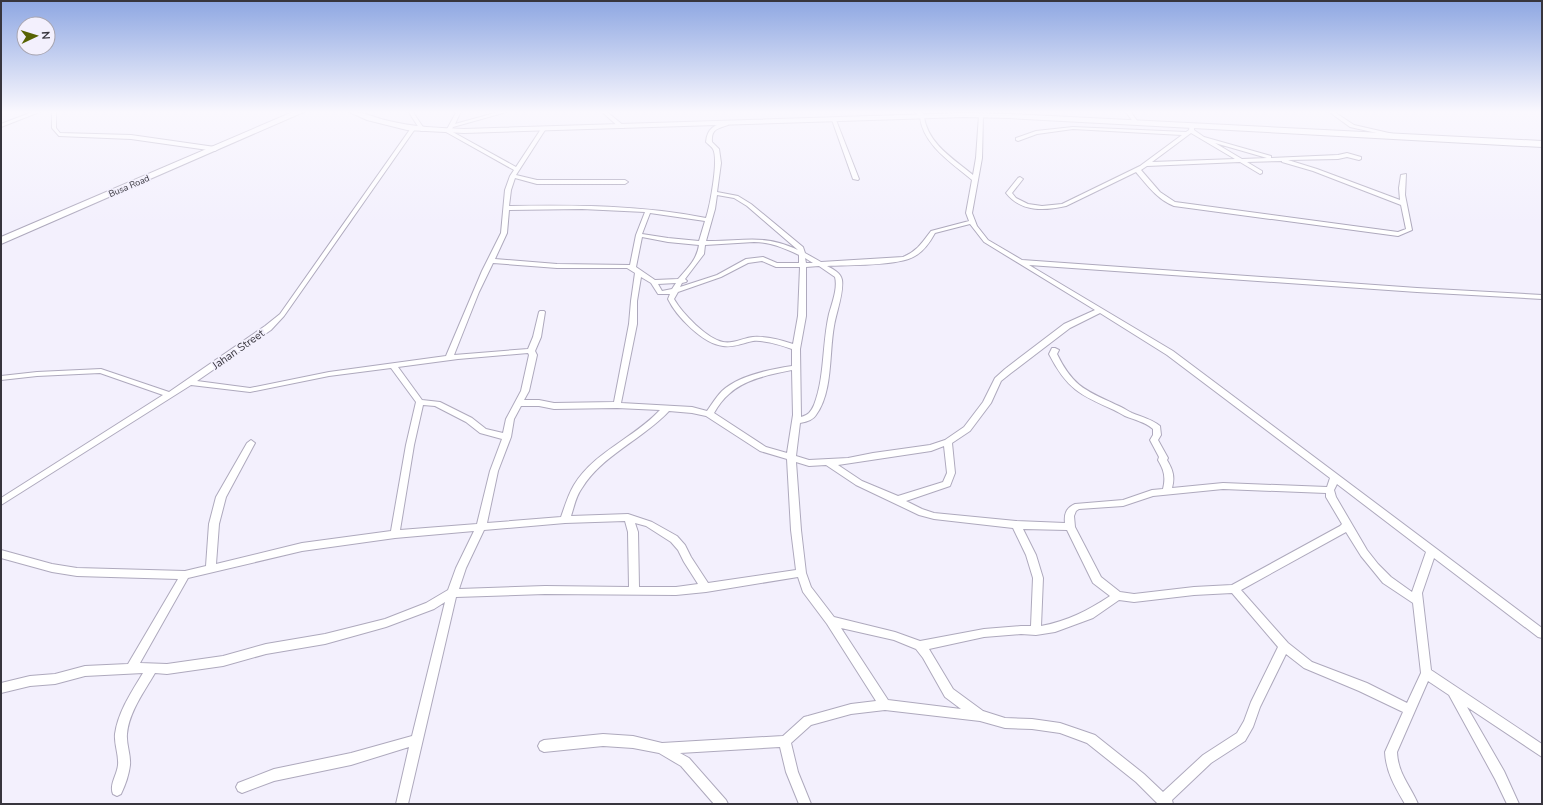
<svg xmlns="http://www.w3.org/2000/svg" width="1543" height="805" font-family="'Nunito Sans',sans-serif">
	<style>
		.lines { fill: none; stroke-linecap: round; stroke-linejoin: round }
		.minor-casing { stroke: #aea9bd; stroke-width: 2 }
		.tertiary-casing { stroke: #aea9bd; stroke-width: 2 }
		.primary-casing { stroke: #aea9bd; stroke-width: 2 }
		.trunk-casing { stroke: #aea9bd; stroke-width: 2 }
		.minor { fill: #fff; fill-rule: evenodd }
		.tertiary { fill: #fff; fill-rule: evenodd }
		.primary { fill: #fff; fill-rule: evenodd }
		.trunk { fill: #fff; fill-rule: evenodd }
		.labels { text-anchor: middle; stroke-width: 3.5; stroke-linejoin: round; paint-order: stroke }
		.far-street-label { font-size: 9px; fill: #37353d; stroke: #f3f0fd }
		.street-label { font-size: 11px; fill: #37353d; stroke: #f3f0fd }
	</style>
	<rect width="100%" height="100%" fill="#f3f0fd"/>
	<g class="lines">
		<g class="minor-casing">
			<path id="minor" d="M35 111H42L1 127V124Z
				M52 111H56V128L60 133 131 135 215 147 218 149 215 151 131 139 59 136 52 128Z
				M408 111H412L425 130V131H421Z
				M457 111H461L455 124 502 111H510L453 127 451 131 516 167 541 129H545V130L516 175 537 180H625L628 182 625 184H537L515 178 511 190 509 206C576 205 641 205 706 218 710 206 719 159 713 149 712 147 708 144 706 142 707 129 715 123 728 123V125C717 129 711 129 712 142L719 149 721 163 717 192 738 196 751 204 803 247 805 253 821 262 903 257C917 251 922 243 931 231L969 221 966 213 972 180C952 163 923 145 920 117L922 116 924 117C928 144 954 159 973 175L976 158 979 115 981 114 983 115 982 158 972 213 977 226 988 240 1022 260 1417 288 1542 295V299L1417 292 1029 265 1173 351 1542 628V638L1538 637 1434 558 1422 593 1431 670 1542 744V757L1467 707 1504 771 1519 804H1507L1495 779 1449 695 1428 681 1397 752C1398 774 1410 785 1418 804H1405C1395 787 1386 772 1385 752L1403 712 1359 691 1304 668 1286 654 1260 707 1253 727 1245 741 1211 763 1172 800 1173 804H1158L1136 782 1087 743 1060 733 1032 729 1005 728 980 721 885 710 851 714 811 725 791 743 798 772 811 804H799L786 772 780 747 680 753 689 758 726 800 728 804H714L681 766 659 753 633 748 603 746 544 752 540 750 538 746 540 742 544 740 603 734 633 736 662 743 783 736 804 717 808 716 851 704 876 701 827 624 803 592 798 577 706 592 676 595 545 594 456 597 408 804H396L409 747 351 765 274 781 242 793 238 791 236 787 238 783 274 769 351 753 412 736 445 602 434 609 386 627 325 644 266 654 223 666 167 674 155 673C144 692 129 712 127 734 126 744 131 755 130 765 129 774 125 786 121 794L117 796 113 794C109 785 117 775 118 765 119 755 114 744 115 734 118 712 132 691 143 673L85 676 55 684 30 686 1 693V683L30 676 55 674 85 666 128 664 178 579 77 576 52 572 1 558V550L52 564 77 568 185 571 206 566 209 524 216 497 247 443 251 440 255 443 226 497 219 524 216 564 302 543 391 531 406 445 416 402 391 368 329 376 250 392 191 385 1 505V498L163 395 100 373 37 376 1 380V376L37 372 101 369 169 392 265 326 280 314 411 128H413L415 129 284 316 271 330 197 381 250 388 329 372 446 356 482 271 501 233 505 190 510 176 514 170 446 132V131ZM717 195 734 198 747 206 798 250C763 233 741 242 706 241L715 209ZM582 209 645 212 636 235 630 265 557 264 495 259 507 233 509 210ZM650 213 705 221 699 241 668 238 642 234ZM970 224 984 242 1095 310 1064 324 1005 369 995 378 983 402 964 427 945 440 930 445 873 453 848 458 809 460 796 456 800 423C806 422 813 420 816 415 833 392 829 353 834 326 836 313 844 293 842 280 841 273 833 269 827 266 847 265 900 266 915 256 924 251 930 242 935 233ZM642 237 668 242 699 245C697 259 688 268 678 279L655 280 636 267ZM754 242C770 242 784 248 799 255V263H777L763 257 746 259 717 275 680 287 682 283 686 282 687 281 685 279 704 254 705 245ZM805 258 813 263H806ZM762 261 776 267H800L798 316 793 344C781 340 767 336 753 337 743 338 733 344 723 342 707 339 682 313 674 299L678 292 721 277 748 263ZM493 263 557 268H627L635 273 631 301 629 324 614 402 554 403 539 400H524L529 391 537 355 535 351 541 337 545 312 544 311H540L539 312 533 337 528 349 454 355 479 292ZM819 266 835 277C838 288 832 303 829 314 822 344 825 377 814 405 811 412 808 415 801 417L800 349 806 316V267ZM641 277 651 283 658 294H670L668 299C676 316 703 344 723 346 733 348 743 343 753 341 766 340 780 345 792 349V366C771 369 738 376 722 391 716 397 712 404 707 411L692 407 621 403 637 324V301ZM676 283 672 289 662 291 658 284ZM1100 313 1167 355 1330 478 1327 487 1223 483 1172 488C1175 477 1173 470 1167 460L1168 458 1158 440 1161 435 1160 426C1151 419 1142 417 1132 413 1128 411 1125 409 1121 407 1088 391 1074 389 1057 354L1059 350 1055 348H1052L1049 354C1067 389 1080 395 1114 410 1118 412 1121 414 1125 416 1135 420 1145 422 1153 429V435L1150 440 1159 457 1158 460C1164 470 1166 477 1163 489L1152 490 1123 500 1075 504C1066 508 1064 514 1065 523L1016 521 934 513 922 509 906 501 950 486 955 473 952 443 970 431 991 403 1001 381 1011 373 1070 328ZM528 353 529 355 521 391 506 419 503 433 486 429 472 418 440 402 422 400 398 367 458 359ZM792 370 793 415 787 453 766 447 714 413C718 406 723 399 729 394 745 379 772 374 792 370ZM423 405 435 406 466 422 480 433 502 439 490 471 477 524 400 530 414 445ZM521 406H539L554 409 617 408 660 410C634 438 594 452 574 485 568 495 565 506 561 517L487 523 498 471 511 437 514 419ZM669 411 692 413 706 416 760 451 787 459 791 530 796 570 708 583 691 557 685 545 677 536 652 522 628 514 571 516C574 507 576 496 582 488 601 456 643 439 669 411ZM944 446 947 473 943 482 898 496 862 481 838 465 931 451ZM796 462 809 466 826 465 856 485 919 515 934 519 1013 528 1026 555 1033 578 1031 626H1021L984 629 920 641 895 632 834 617 811 587 806 573 801 530ZM1337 484 1426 552 1412 592 1391 577 1378 564 1367 550 1336 497 1334 490ZM1223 489 1326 493V497L1342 524 1340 526 1232 585 1194 587 1134 594 1120 592 1101 577 1075 527 1074 516 1076 511 1079 509 1123 506 1153 496ZM625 521 628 532 629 587 545 586 459 589 466 568 484 530 565 523ZM635 523 646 526 671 542 678 550 684 562 698 584 676 587H639L638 532ZM1023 529 1067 530 1093 583 1110 596C1087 611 1068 621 1041 626L1043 578 1036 555ZM474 531 456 568 448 590 426 603 385 619 325 634 266 644 223 656 167 664 140 663 188 578 302 551 395 538ZM1346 532 1361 556 1383 583 1413 603 1421 673 1407 703 1367 683 1312 662 1288 643 1241 590ZM1232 593 1278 647 1251 702 1244 721 1237 733 1203 755 1163 792 1144 774 1095 735 1060 723 1032 719 1005 718 983 711 953 689 929 649 984 637 1021 634 1036 635 1055 632 1093 618 1119 600 1134 602 1194 595ZM841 628 894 640 916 649 923 658 945 697 961 709 888 700Z
				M601 111H606L624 126V128H620Z
				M1125 111H1130L1138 122V123H1134Z
				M1328 111H1333L1354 125 1402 136 1399 138 1350 127Z
				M832 119 836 120 859 179 858 180 853 179 832 120Z
				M1190 125H1194V130L1204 137 1271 156V158L1338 155 1347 153 1361 157V159L1359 160 1347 157 1338 159 1288 160 1317 169 1400 200 1399 188 1401 175 1406 174 1405 195 1412 230 1398 236 1174 206C1158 200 1147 185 1136 172L1066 206C1044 211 1021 212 1006 193L1018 178 1020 177 1023 179 1012 193 1016 198 1028 204 1042 206 1062 204 1140 166 1182 135 1073 129 1037 134 1018 141 1016 140V138L1036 131 1073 127 1186 132 1189 130ZM1191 133 1235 159 1152 162ZM1215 143 1267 158 1242 159ZM1282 161V162L1313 171 1401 205 1406 229 1398 232 1175 202 1160 192 1141 170 1147 166 1240 162 1260 174 1262 173V171L1247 162Z"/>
		</g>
		<g class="tertiary-casing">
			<path id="tertiary" d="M915 111H921L925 117 920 118Z"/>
		</g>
		<g class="primary-casing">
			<path id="primary" d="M295 111H306L1 244V237Z"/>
		</g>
		<g class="trunk-casing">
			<path id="trunk" d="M347 111C362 111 375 118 389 121 414 127 439 128 464 129L964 113 1009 114 1542 141V147L1009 118 964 117 464 133 407 130 367 120Z"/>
		</g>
		<use href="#minor" class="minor"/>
		<use href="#tertiary" class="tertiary"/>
		<use href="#primary" class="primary"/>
		<use href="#trunk" class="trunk"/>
	</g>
	<linearGradient id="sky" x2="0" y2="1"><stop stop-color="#8ea7e2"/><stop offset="0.5" stop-color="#faf8fe"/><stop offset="1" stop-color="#faf8fe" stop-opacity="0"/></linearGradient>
	<rect width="1543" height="224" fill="url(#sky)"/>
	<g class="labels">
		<g class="far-street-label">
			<text transform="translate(129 186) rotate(-23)" y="3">Busa Road</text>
		</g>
		<g class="street-label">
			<text transform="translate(238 349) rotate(-35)" y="4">Jahan Street</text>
		</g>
	</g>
	<rect width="1543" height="805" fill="none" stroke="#37353d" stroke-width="4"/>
	<g transform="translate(36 36) rotate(86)"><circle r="19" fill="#f3f0fd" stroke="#a8a5b0"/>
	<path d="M0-3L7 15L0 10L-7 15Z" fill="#576303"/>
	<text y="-6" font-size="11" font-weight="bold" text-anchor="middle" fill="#37353d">N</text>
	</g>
</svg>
